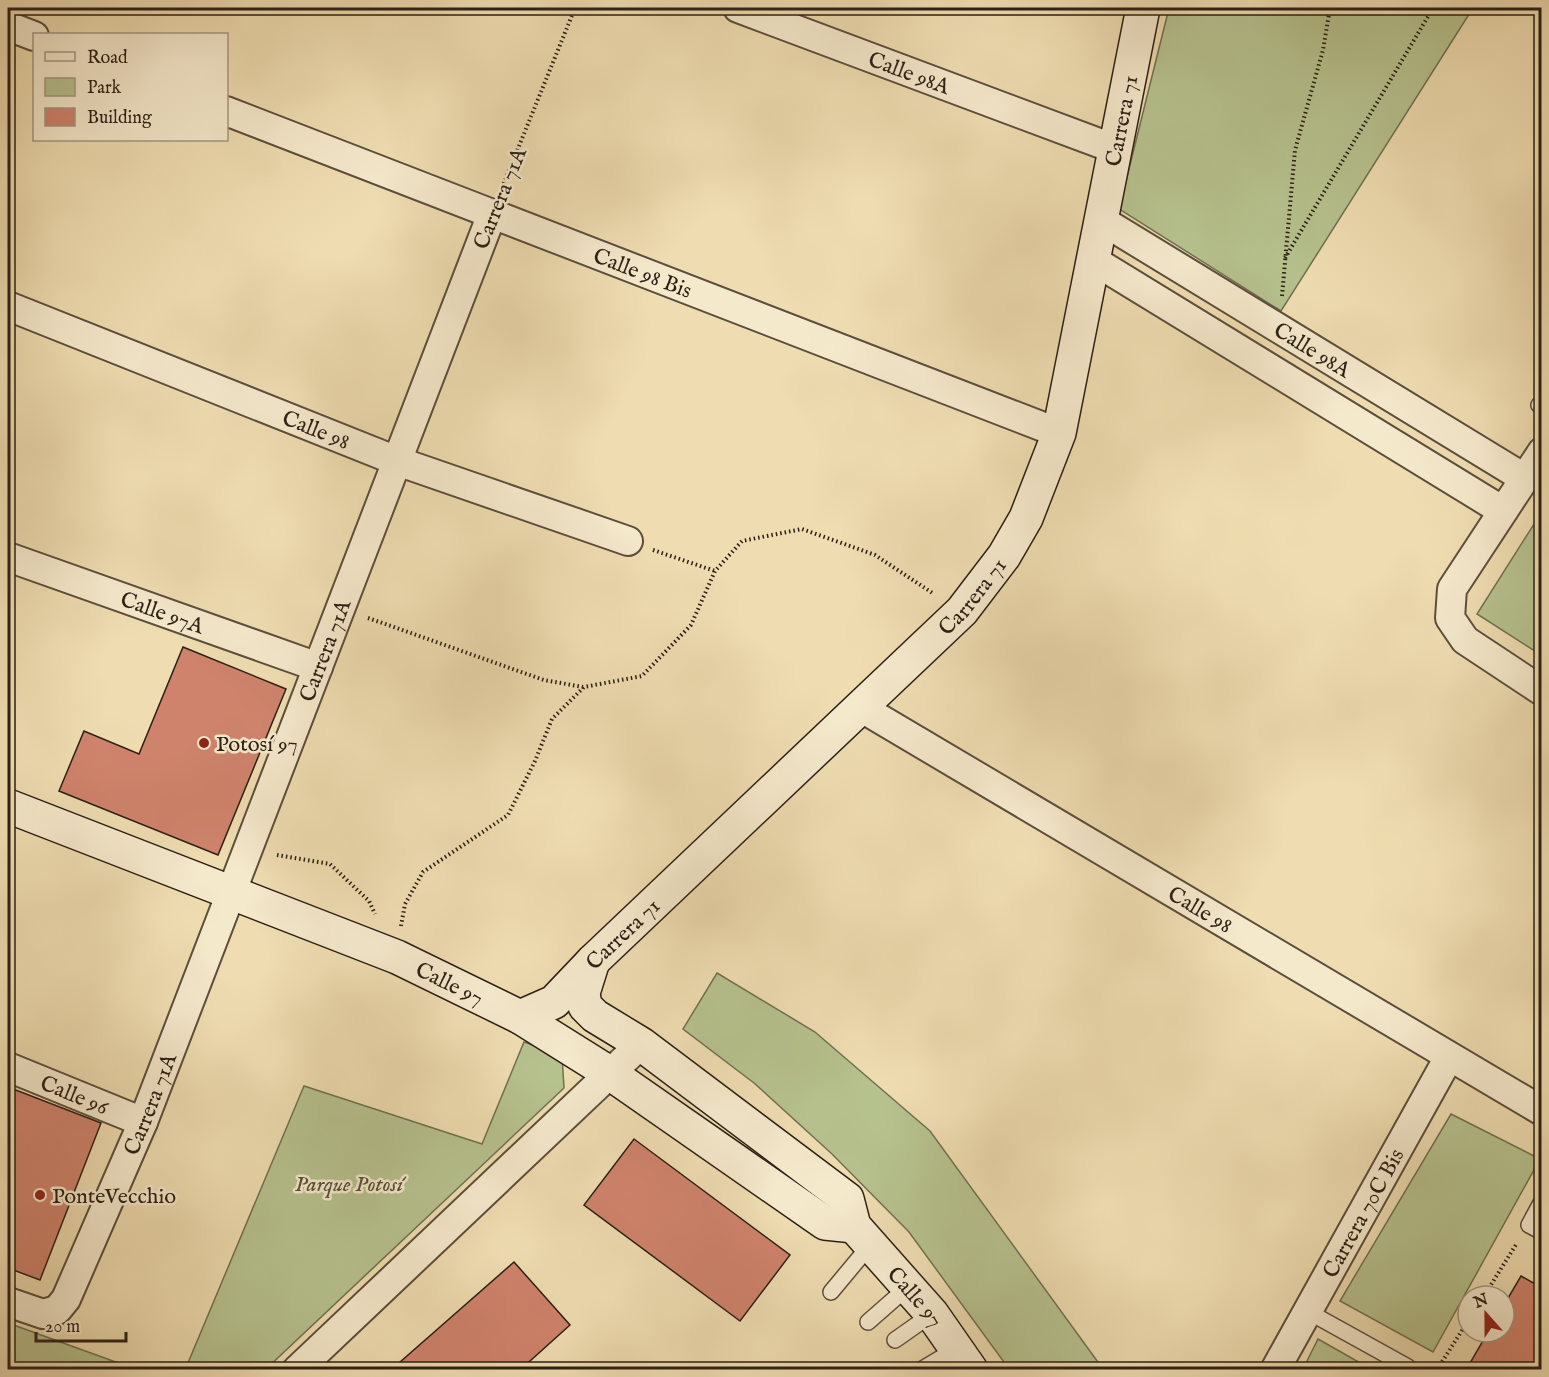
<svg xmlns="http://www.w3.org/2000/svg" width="1549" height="1377" font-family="'IM FELL English',serif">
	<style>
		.green { fill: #b6c28e; stroke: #707052; stroke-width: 1.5 }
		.building { fill: #cf836c; stroke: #2b1f15; stroke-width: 1.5 }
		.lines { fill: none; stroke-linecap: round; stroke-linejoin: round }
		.lane-casing { stroke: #5c4e3c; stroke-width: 18 }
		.street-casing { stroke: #5c4e3c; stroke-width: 32 }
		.secondary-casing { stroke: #2b1f15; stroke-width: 36 }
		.path { stroke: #2b1f15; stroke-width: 4; stroke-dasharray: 1.5 3; stroke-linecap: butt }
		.lane { stroke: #f5e9cc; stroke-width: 15 }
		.street { stroke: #f5e9cc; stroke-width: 28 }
		.secondary { stroke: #f5e9cc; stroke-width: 33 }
		.poi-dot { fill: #8f2418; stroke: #f5e9cc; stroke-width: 2 }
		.labels { text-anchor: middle; stroke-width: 5; stroke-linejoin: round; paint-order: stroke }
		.street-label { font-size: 22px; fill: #2b1f15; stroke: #f5e9cc }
		.poi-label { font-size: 22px; fill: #2b1f15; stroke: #f5e9cc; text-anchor: start }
		.park-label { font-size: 22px; font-style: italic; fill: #555039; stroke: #f5e9cc }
	</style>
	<rect width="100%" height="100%" fill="#efddb1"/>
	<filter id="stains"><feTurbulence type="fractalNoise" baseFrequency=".00333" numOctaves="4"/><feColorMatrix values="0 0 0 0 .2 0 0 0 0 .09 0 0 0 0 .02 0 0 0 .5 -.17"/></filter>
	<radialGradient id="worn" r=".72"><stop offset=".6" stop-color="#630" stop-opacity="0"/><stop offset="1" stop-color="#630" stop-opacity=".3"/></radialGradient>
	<path class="green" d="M1169 8H1473L1281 311 1119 209Z
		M1541 513 1542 655H1541L1477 614Z
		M717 973 815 1032 930 1131 1103 1369H1009L909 1232 832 1154 754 1083 683 1029Z
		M524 1042 562 1055 564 1088 266 1369 185 1370 304 1086 482 1144Z
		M1451 1114 1540 1159 1433 1352 1340 1301Z
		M8 1323 135 1369H8Z
		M1318 1339 1371 1369H1303Z"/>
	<path class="building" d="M183 647 286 689 218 855 59 791 84 731 139 754Z
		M8 1087 101 1123 40 1280 8 1268Z
		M634 1139 790 1255 740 1321 584 1205Z
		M514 1262 570 1325 520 1370H391Z
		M1521 1276 1542 1288V1370H1466L1488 1332H1504V1305Z"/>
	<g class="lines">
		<g class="lane-casing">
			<path id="lane" d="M1539 405 1542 406
				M1542 1201 1529 1225 1542 1232
				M831 1292 871 1244
				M1307 1311 1408 1367
				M868 1322 909 1286
				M895 1340 932 1314
				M921 1370 956 1349"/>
		</g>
		<g class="street-casing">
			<g id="street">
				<path id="s1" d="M738 8 1115 149"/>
				<path d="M8 26 34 36"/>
				<path id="s2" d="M226 111 1059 433"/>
				<path id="s3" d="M1101 220 1524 478"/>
				<path d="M1093 260 1503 511"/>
				<path id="s4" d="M8 306 397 461 628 541"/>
				<path d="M1542 452 1452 589 1450 618 1465 640 1542 691"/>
				<path id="s5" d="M8 557 318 667"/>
				<path id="s6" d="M860 707 1542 1111"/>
				<path id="s7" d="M8 1067 143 1122"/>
				<path id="s8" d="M8 1302 43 1314 57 1310 66 1299 143 1122 492 214"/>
				<path d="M297 1370 641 1044"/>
				<path id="s9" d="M1275 1370 1449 1057"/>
			</g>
		</g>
		<g class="secondary-casing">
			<g id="secondary">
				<path id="s10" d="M8 806 397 957 520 1017 611 1074 825 1223 854 1226"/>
				<path id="s11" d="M593 961 583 993 585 1006 595 1016 641 1044 847 1199 854 1226 932 1314 971 1370"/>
				<path id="s12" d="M520 1017 554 1002 593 961 962 611 1004 556 1026 518 1059 433 1143 8"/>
			</g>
		</g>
		<path class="path" d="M502 188 575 8
			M1285 258 1433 8
			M1282 296 1295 150 1323 50 1330 8
			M653 550 715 571
			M368 618 544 680 583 687
			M277 855 330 864 369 901 375 914
			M401 926 405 904 423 872 508 815 535 761 552 719 584 687 642 676 691 625 715 571 742 541 802 529 875 555 934 594
			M1484 1296 1517 1243
			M1440 1370V1365L1468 1321"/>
		<use href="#lane" class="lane"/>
		<use href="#street" class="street"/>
		<use href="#secondary" class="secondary"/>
	</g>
	<g class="poi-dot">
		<circle cx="204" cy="743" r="6"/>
		<circle cx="40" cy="1195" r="6"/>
	</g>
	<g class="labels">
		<g class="street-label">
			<text dy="8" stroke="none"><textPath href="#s1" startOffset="183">Calle 98A</textPath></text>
			<text dy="8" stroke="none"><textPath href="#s12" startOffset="1125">Carrera 71</textPath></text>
			<text transform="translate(499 198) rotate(-68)" y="8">Carrera 71A</text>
			<text dy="8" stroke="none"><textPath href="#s2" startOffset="447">Calle 98 Bis</textPath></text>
			<text dy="8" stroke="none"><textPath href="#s3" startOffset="248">Calle 98A</textPath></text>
			<text dy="8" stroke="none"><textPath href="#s4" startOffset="332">Calle 98</textPath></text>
			<text dy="8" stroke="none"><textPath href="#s12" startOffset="620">Carrera 71</textPath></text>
			<text dy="8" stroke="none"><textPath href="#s5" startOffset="164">Calle 97A</textPath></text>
			<text dy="8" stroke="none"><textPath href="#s8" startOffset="764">Carrera 71A</textPath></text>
			<text dy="8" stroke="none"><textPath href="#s6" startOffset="396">Calle 98</textPath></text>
			<text dy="8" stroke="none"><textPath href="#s12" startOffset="134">Carrera 71</textPath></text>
			<text dy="8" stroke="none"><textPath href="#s10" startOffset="476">Calle 97</textPath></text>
			<text dy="8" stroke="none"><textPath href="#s7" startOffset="72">Calle 96</textPath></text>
			<text dy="8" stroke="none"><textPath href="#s8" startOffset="278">Carrera 71A</textPath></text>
			<text dy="8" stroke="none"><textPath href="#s9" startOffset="180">Carrera 70C Bis</textPath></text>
			<text dy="8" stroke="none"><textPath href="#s11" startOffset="494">Calle 97</textPath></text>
		</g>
		<g class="poi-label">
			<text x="216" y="751">Potosí 97</text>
			<text x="52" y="1203">PonteVecchio</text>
		</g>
		<g class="park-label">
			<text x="349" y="1191">Parque Potosí</text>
		</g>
	</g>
	<rect width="1549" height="1377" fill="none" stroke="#efddb1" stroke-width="30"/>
	<rect x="9" y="9" width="1531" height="1359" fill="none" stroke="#2b1f15" stroke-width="3"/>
	<rect x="15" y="15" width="1519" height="1347" fill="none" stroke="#2b1f15" stroke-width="1.5"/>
	<rect x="33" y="33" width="195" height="108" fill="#f5e9cc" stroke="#a49883" stroke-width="1.5"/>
	<rect x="45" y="52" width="30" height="9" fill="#f5e9cc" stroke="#a49883" stroke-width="1.5"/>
	<text x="87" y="63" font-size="18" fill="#2b1f15">Road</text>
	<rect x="45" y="78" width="30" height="18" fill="#b6c28e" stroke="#a49883" stroke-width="1.5"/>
	<text x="87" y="93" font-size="18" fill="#2b1f15">Park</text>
	<rect x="45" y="108" width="30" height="18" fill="#cf836c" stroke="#a49883" stroke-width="1.5"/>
	<text x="87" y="123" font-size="18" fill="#2b1f15">Building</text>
	<g transform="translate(1486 1314) rotate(339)"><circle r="28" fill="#f5e9cc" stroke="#a49883" stroke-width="1.5"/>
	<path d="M0-4.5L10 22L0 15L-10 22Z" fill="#8f2418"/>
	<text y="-9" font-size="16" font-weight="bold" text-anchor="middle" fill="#2b1f15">N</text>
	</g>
	<path d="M36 1332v9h90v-9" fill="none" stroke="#2b1f15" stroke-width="3"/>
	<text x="45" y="1332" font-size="18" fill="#2b1f15" stroke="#f5e9cc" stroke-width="4.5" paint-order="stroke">20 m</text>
	<rect width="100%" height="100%" filter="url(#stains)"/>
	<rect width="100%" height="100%" fill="url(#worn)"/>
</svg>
